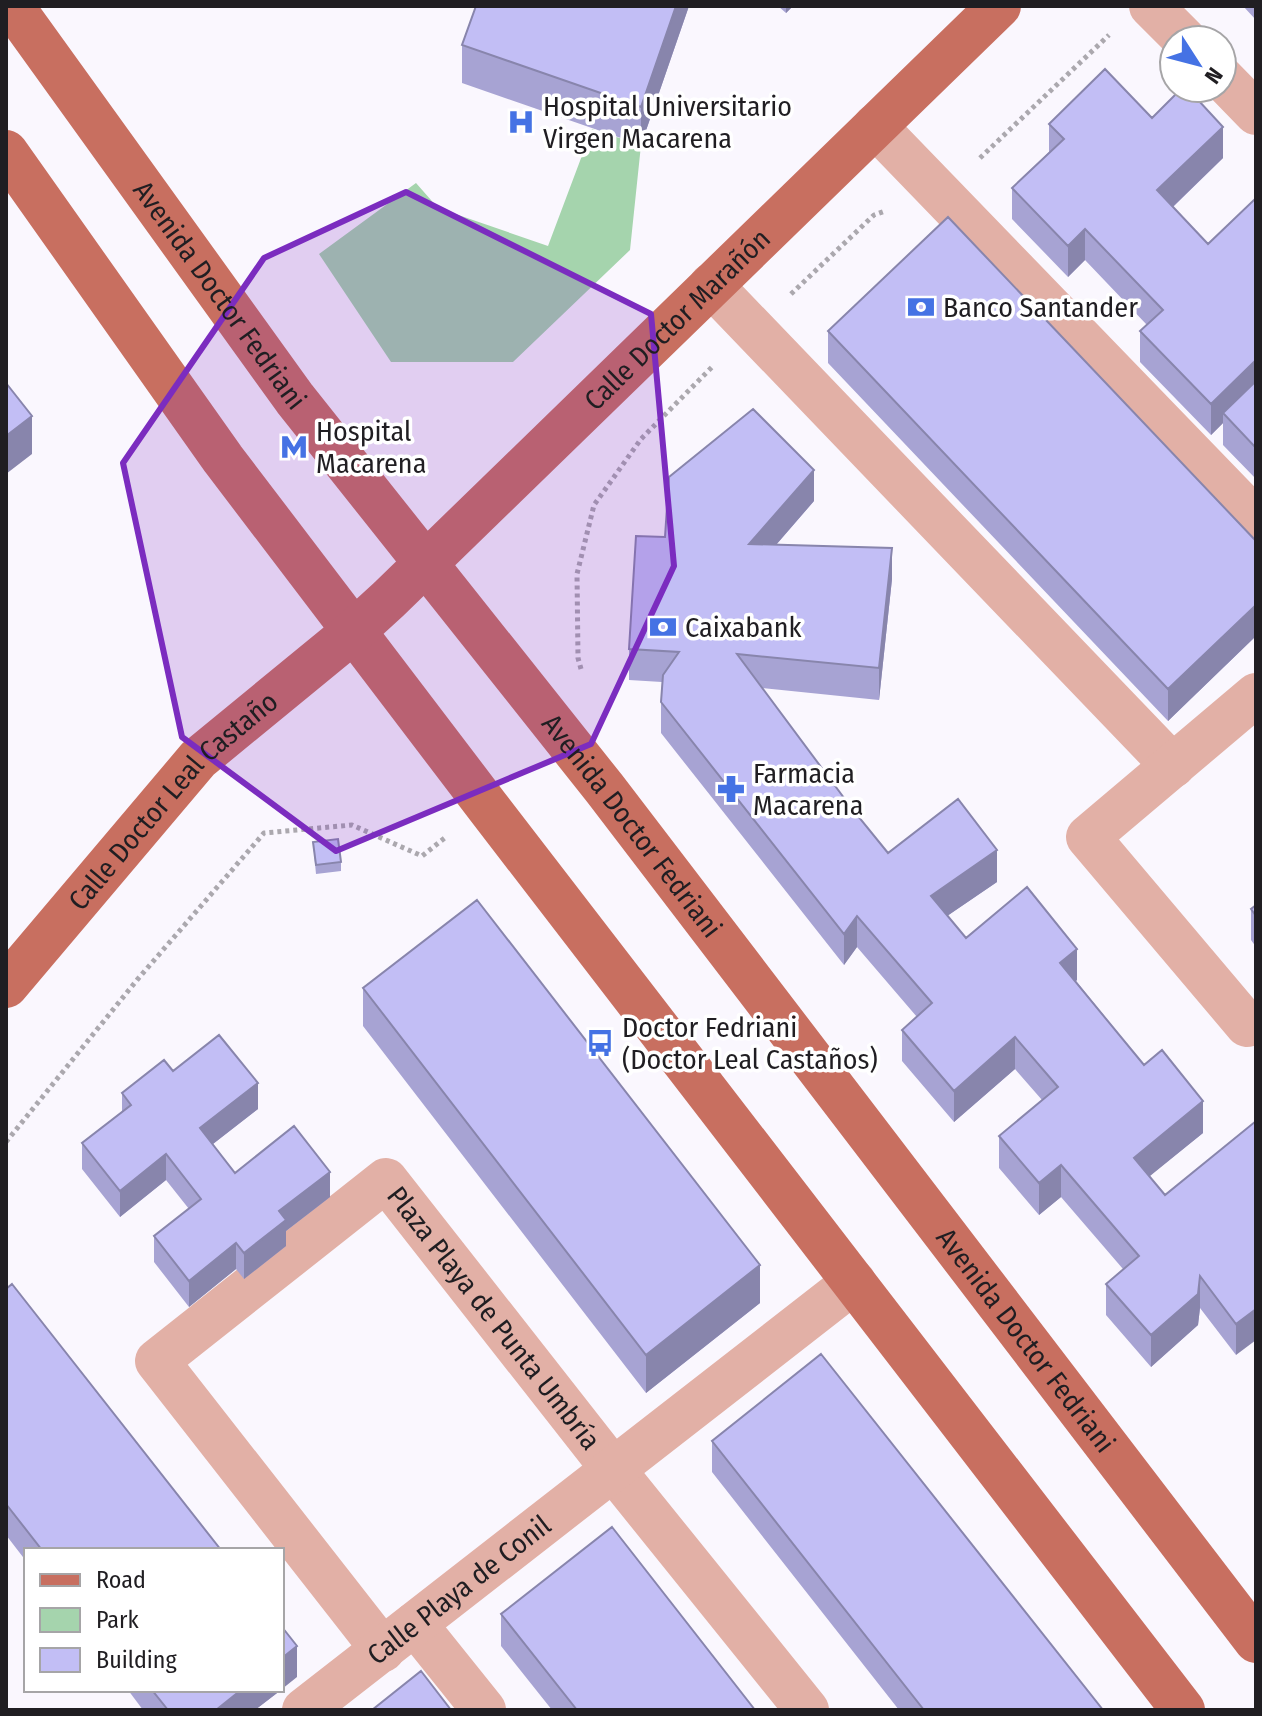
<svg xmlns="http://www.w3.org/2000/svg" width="1262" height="1716" font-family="'Fira Sans Condensed',sans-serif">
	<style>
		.green { fill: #a5d4ad }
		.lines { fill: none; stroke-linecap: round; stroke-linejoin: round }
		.path { stroke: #aba8ae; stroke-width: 5; stroke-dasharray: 4 4; stroke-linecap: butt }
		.minor { stroke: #e2b0a6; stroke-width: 44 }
		.major { stroke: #c86f60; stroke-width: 44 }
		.wall { fill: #a7a3d3 }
		.shaded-wall { fill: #8885ac }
		.building { fill: #c2bef5; stroke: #8885ac; stroke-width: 2 }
		.marked { fill: #7b2cbf; fill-opacity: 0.2; stroke: #7b2cbf; stroke-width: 6; stroke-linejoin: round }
		.labels { text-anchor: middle; stroke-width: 7; stroke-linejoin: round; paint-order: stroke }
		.poi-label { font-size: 28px; fill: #201e22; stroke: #fff; text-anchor: start }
		.street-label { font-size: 28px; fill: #201e22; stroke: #fff }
	</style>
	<rect width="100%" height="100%" fill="#faf7fe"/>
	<path class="green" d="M592 129 641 145 630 250 513 362H391L319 254 416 183 438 208 548 246Z"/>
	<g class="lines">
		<path class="path" d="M980 158 1109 35
			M791 294 874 215 885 211
			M581 669 578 658 577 574 594 505 641 439 713 366
			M6 1142 137 980 264 833 352 825 422 856 446 837"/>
		<g class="minor">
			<path d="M1151 6 1185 40"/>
			<path d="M1222 78 1256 113"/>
			<path d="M875 126 1256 520"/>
			<path d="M711 285 1173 766"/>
			<path d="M1247 1025 1088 837 1256 695"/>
			<path d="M415 1624 484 1710"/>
			<path id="s1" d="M383 1650 157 1361 386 1180 612 1468 807 1710"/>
			<path id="s2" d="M304 1710 854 1282"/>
		</g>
		<g class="major">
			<path id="s3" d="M12 6 295 399 605 789 1256 1641"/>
			<path d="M6 152 223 459 487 806 1183 1710"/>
			<path id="s4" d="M6 986 198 759 354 631 389 599 999 6"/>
		</g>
	</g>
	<path class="wall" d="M476 6H689L641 145 462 83V45Z
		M778 6H793L786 13Z
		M1243 6H1256V20Z
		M1152 118 1223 158 1173 207 1208 244 1256 198V479L1223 445V423L1211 435 1140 362V331L1147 325 1085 260 1068 277 1012 219V188L1049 152V124Z
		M828 331 1256 541V636L1168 721 828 363Z
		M814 501 776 545 892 579 879 700 762 688 853 810 888 853 997 882 947 916 966 938 1077 980 1076 981 1144 1065 1203 1133 1149 1176 1165 1195 1256 1121 1236 1355 1200 1308 1198 1325 1151 1367 1106 1315V1284L1123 1269 1061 1197 1039 1215 999 1168V1136L1042 1100 1015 1069 954 1122 902 1061V1030L917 1017 857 947 844 965 661 733V702L662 682 629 680V649L665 537Z
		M313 842 341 862V871L316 874Z
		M1256 905V947L1251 940V909Z
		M363 988 760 1303 646 1393 363 1026Z
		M173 1071 258 1109 213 1144 235 1173 330 1197 286 1231V1246L244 1279 236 1269 189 1307 154 1262V1236L189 1209 166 1180 120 1217 82 1169V1143L122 1112V1093Z
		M6 1289 221 1550H26V1561L6 1535Z
		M712 1441 1103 1710H899L712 1472Z
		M501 1614 755 1710H552L501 1646Z
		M128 1690H281L255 1710H143Z"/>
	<path class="shaded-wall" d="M676 6H689L641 145V107Z
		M786 6H793L786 13Z
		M1223 127V158L1157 222V190Z
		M1085 229V260L1068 277V246Z
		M1256 360V391L1223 413V423L1211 435V404Z
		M32 416V454L6 474V436Z
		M814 470V501L749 576V544Z
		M892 548V579L879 700V668Z
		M1256 605V636L1168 721V689Z
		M997 850V882L931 927V896Z
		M857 916V947L844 965V934Z
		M1077 949V980L1060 994V963Z
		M1015 1037V1069L954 1122V1091Z
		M258 1083V1109L200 1154V1128Z
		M1203 1101V1133L1134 1189V1158Z
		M166 1154V1180L120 1217V1191Z
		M1061 1165V1197L1039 1215V1183Z
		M330 1172V1197L286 1231V1246L244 1279V1253L279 1211Z
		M236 1243V1269L189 1307V1281Z
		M760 1265V1303L646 1393V1355Z
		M1200 1276V1308L1198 1325 1151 1367V1335Z
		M1256 1309V1340L1236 1355V1324Z
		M297 1646V1677L282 1689V1658Z
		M241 1690H281L255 1710H216Z"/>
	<path class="building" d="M476 6H676L641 107 462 45Z
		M1105 69 1152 118 1182 88H1187L1223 127 1157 190 1208 244 1256 198V360L1211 404 1140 331 1163 310 1085 229 1068 246 1012 188 1064 139 1049 124Z
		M948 217 1256 541V605L1168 689 828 331Z
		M1256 381V448L1223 413Z
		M6 383 32 416 6 436Z
		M753 409 814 470 749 544 892 548 879 668 737 654 853 810 888 853 958 799 997 850 931 896 966 938 1027 887 1077 949 1060 963 1144 1065 1162 1050 1203 1101 1134 1158 1165 1195 1256 1121V1309L1236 1324 1200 1276 1198 1294 1151 1335 1106 1284 1139 1256 1061 1165 1039 1183 999 1136 1058 1087 1015 1037 954 1091 902 1030 932 1003 857 916 844 934 661 702 663 675 679 652 629 649 636 536 665 537 669 477Z
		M338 839 341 862 316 865 313 842Z
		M477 900 760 1265 646 1355 363 988Z
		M1256 905V916L1251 909Z
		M219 1035 258 1083 200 1128 235 1173 294 1126 330 1172 279 1211 286 1220 244 1253 236 1243 189 1281 154 1236 201 1199 166 1154 120 1191 82 1143 131 1105 122 1093 164 1060 173 1071Z
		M12 1284 221 1550H42L6 1504V1289Z
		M821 1354 1103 1710H924L712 1441Z
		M612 1527 755 1710H577L501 1614Z
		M282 1627 297 1646 282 1658Z
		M421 1671 451 1710H372Z
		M152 1690H241L216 1710H168Z"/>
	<path class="marked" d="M406 192 651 314 674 566 591 744 336 851 182 737 123 463 264 258Z"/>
	<defs>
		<g id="hospital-bare" transform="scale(2.16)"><path d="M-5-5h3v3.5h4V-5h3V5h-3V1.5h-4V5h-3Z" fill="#4572e4" stroke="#fff" stroke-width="2.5" paint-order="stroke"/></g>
		<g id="bank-bare" transform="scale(2.16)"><path d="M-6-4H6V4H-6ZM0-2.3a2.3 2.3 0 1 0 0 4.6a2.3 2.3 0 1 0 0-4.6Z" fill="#4572e4" stroke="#fff" stroke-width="2.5" paint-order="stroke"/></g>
		<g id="metro-bare" transform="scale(2.16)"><path d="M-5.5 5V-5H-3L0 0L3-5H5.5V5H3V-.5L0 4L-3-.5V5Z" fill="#4572e4" stroke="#fff" stroke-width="2.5" paint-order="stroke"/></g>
		<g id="pharmacy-bare" transform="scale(2.16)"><path d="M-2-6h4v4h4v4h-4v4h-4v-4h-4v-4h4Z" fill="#4572e4" stroke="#fff" stroke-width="2.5" paint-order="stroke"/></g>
		<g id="bus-bare" transform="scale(2.16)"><path d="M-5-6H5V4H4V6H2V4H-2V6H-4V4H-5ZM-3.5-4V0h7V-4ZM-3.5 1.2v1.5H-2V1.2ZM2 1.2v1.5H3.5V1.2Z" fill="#4572e4" stroke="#fff" stroke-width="2.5" paint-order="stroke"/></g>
	</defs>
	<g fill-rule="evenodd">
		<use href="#hospital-bare" x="521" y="122"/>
		<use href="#bank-bare" x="921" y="307"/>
		<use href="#metro-bare" x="294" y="447"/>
		<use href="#bank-bare" x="663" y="627"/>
		<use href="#pharmacy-bare" x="731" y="789"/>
		<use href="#bus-bare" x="600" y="1043"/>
	</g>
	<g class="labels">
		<g class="poi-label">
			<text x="543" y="116">Hospital Universitario<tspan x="543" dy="32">Virgen Macarena</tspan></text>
			<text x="943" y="317">Banco Santander</text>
			<text x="316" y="441">Hospital<tspan x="316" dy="32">Macarena</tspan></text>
			<text x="685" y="637">Caixabank</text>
			<text x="753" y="783">Farmacia<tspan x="753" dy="32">Macarena</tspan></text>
			<text x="622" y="1037">Doctor Fedriani<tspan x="622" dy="32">(Doctor Leal Castaños)</tspan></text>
		</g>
		<g class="street-label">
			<text dy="10" stroke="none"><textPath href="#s3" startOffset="356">Avenida Doctor Fedriani</textPath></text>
			<text dy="10" stroke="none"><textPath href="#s4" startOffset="948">Calle Doctor Marañón</textPath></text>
			<text dy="10" stroke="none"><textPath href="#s4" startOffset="250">Calle Doctor Leal Castaño</textPath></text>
			<text dy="10" stroke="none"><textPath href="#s3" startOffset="1028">Avenida Doctor Fedriani</textPath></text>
			<text dy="10" stroke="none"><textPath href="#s1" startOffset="834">Plaza Playa de Punta Umbría</textPath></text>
			<text dy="10" stroke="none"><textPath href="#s3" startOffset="1676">Avenida Doctor Fedriani</textPath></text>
			<text dy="10" stroke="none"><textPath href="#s2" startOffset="196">Calle Playa de Conil</textPath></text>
		</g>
	</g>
	<rect width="1262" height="1716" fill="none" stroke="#201e22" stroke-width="16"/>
	<rect x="24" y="1548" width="260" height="144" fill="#ffffff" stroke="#a6a5a7" stroke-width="2"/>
	<rect x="40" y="1574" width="40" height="12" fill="#c86f60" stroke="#a6a5a7" stroke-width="2"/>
	<text x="96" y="1588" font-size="24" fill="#201e22">Road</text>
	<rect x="40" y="1608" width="40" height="24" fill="#a5d4ad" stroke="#a6a5a7" stroke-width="2"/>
	<text x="96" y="1628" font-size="24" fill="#201e22">Park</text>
	<rect x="40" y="1648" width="40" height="24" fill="#c2bef5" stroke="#a6a5a7" stroke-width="2"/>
	<text x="96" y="1668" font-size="24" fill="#201e22">Building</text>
	<g transform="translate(1198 64) rotate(126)"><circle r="38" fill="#ffffff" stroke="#a6a5a7" stroke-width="2"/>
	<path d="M0-6L14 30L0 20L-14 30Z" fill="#4572e4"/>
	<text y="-12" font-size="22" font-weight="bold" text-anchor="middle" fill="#201e22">N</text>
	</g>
</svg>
